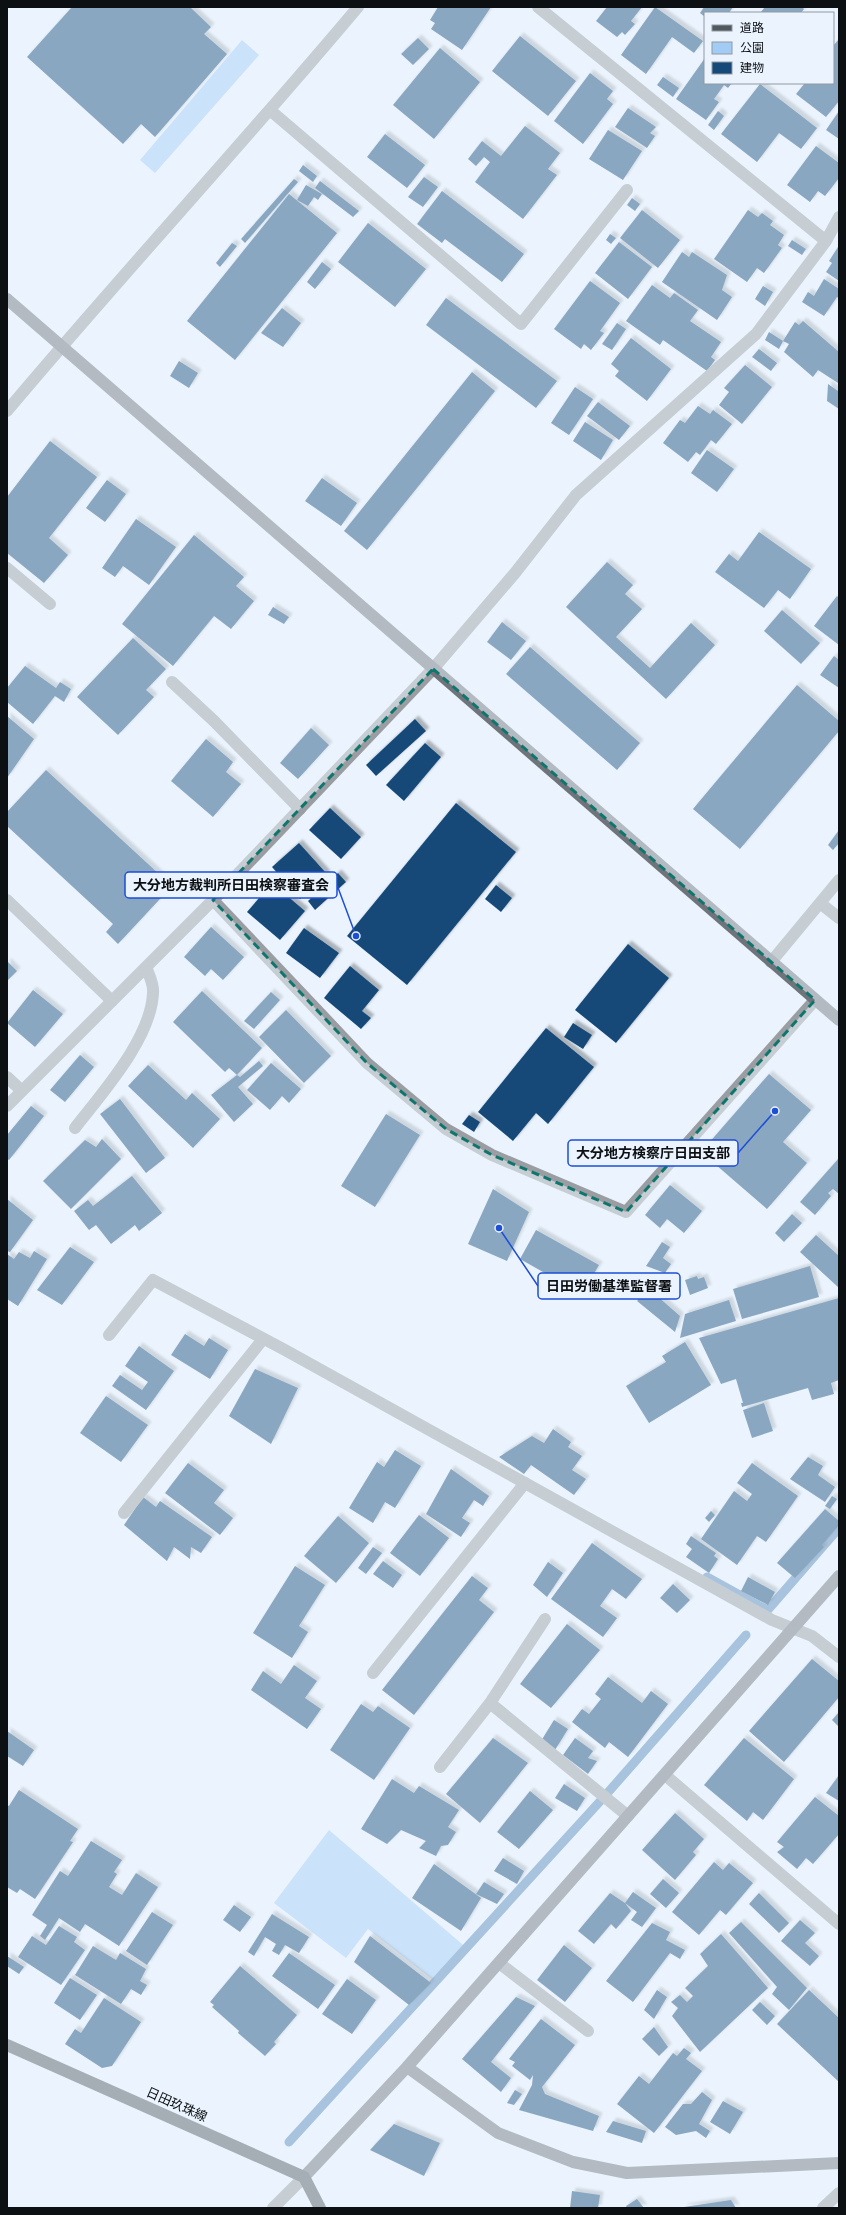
<svg xmlns="http://www.w3.org/2000/svg" width="846" height="2215" font-family="'Asap Condensed','Noto Sans JP',sans-serif">
	<style>
		.green { fill: #a3ccf5 }
		.lines { fill: none; stroke-linecap: round; stroke-linejoin: round }
		.stream { stroke: #5788b7; stroke-width: 9 }
		.building { fill: #154a78; filter: url(#shadow) }
		.lane { stroke: #9a9da1; stroke-width: 12 }
		.street { stroke: #9a9da1; stroke-width: 12 }
		.secondary { stroke: #6f747a; stroke-width: 12 }
		.primary { stroke: #51585e; stroke-width: 12 }
		.marked { fill: none; stroke: #0f766e; stroke-width: 3; stroke-dasharray: 8 5; stroke-linejoin: round }
		.labels { text-anchor: middle; stroke-width: 4; stroke-linejoin: round; paint-order: stroke }
		.street-label { font-size: 13px; fill: #0d1013; stroke: #ebf4fe }
		.leader { fill: none; stroke: #1d4ed8; stroke-width: 1.5 }
		.callout-dot { fill: #1d4ed8; stroke: #ebf4fe; stroke-width: 1.5 }
		.callout { fill: #ebf4fe; stroke: #1d4ed8; stroke-width: 1.5 }
		.callout-label { font-size: 14px; text-anchor: middle; font-weight: bold; fill: #0d1013 }
	</style>
	<defs>
		<filter id="shadow"><feDropShadow dx="3.5" dy="-3.5" stdDeviation="1" flood-color="#0004"/></filter>
	</defs>
	<rect width="100%" height="100%" fill="#ebf4fe"/>
	<path class="green" d="M242 40 259 55 155 173 140 160Z
		M329 1830 469 1950 437 1983 368 1929 346 1958 274 1903Z"/>
	<g class="lines">
		<path class="stream" d="M707 1577 767 1610
			M766 1612 839 1528
			M289 2142 604 1797 746 1635"/>
	</g>
	<path class="building" d="M72 7H190L211 27 204 34 227 54 155 137 141 124 123 144 27 57Z
		M438 7 448 8 491 7 462 50 431 29 435 23 430 20Z
		M607 7H642L631 21 635 24 625 35 622 32 617 37 596 21Z
		M655 7 703 41 694 53 672 37 646 74 621 55Z
		M704 7H733L729 13H705V17L700 13Z
		M765 7H802L804 9 801 13H760Z
		M520 36 576 81 548 116 492 71Z
		M418 38 429 49 413 65 401 54Z
		M839 39V101L826 117 796 94 805 83H833V46Z
		M440 48 480 82 434 139 393 105Z
		M705 58V83H732L728 88 724 85 714 99 719 102 706 120 676 99Z
		M590 73 613 91 607 99 613 104 583 144 554 121Z
		M663 77 679 88 673 97 657 85Z
		M760 84 817 128 801 149 779 133 757 162 721 134Z
		M628 108 656 127 650 133 655 136 647 148 615 127Z
		M718 111 724 116 714 130 708 125Z
		M839 111V139L826 130Z
		M525 126 560 153 548 169 557 175 523 219 475 182 490 162 484 157 476 166 468 159 482 141 501 156Z
		M608 130 642 151 623 180 589 159Z
		M385 134 425 165 407 188 367 157Z
		M816 146 839 163V178L825 196 818 191 810 202 787 185Z
		M303 165 317 176 313 182 299 171Z
		M424 177 438 187 423 207 408 197Z
		M294 179 298 182 245 243 241 239Z
		M320 181 359 211 353 217 315 188Z
		M306 185 322 194 318 200 314 197 308 206 297 200Z
		M442 191 524 254 502 282 445 239 442 243 417 224Z
		M289 194 337 233 235 360 187 321Z
		M632 198 640 204 635 211 627 205Z
		M642 210 680 240 658 268 620 238Z
		M748 210 758 217 762 213 773 221 770 225 784 235 778 245 782 248 764 273 757 268 747 282 714 259Z
		M368 223 426 269 395 307 338 262Z
		M610 234 616 238 611 244 606 240Z
		M792 240 806 249 802 255 788 246Z
		M619 242 652 267 628 299 595 273Z
		M232 243 237 246 220 267 216 263Z
		M838 247H839V281L826 272 832 263 829 261Z
		M682 252 689 257 692 252 727 275 722 290 732 297 717 320 662 282Z
		M322 262 331 269 315 289 307 282Z
		M824 279 839 289V298L837 297 824 316 802 302 808 292 814 296Z
		M590 281 620 303 600 331 604 333 591 350 584 344 581 349 554 329Z
		M652 285 670 298 674 293 698 310 690 321 721 342 711 357 715 360 707 371 663 340 660 345 626 321Z
		M763 286 773 292 765 306 755 299Z
		M446 298 557 381 536 408 426 325Z
		M282 308 301 323 283 347 261 333Z
		M803 321 839 352 838 383 818 370 813 377 784 352 789 344 783 341 795 322 799 325Z
		M617 323 626 329 612 350 602 344Z
		M769 332 783 341 779 349 765 340Z
		M631 338 671 369 647 401 615 376 619 371 611 364Z
		M759 349 777 363 771 371 752 357Z
		M179 361 198 373 189 388 170 376Z
		M745 365 772 387 742 424 719 405 729 392 724 388Z
		M472 372 495 391 367 550 344 531Z
		M828 384 838 391 839 390V409L827 401Z
		M575 387 593 399 569 435 551 423Z
		M598 402 630 426 619 440 587 416Z
		M698 406 710 414 713 410 732 424 716 444 711 440 700 455 696 452 688 462 663 443 680 420 685 423Z
		M585 422 613 440 601 460 573 441Z
		M50 441 97 477 49 538 68 555 44 583 7 553V497Z
		M707 450 734 469 717 492 691 473Z
		M322 478 357 503 341 526 305 501Z
		M107 480 126 494 105 522 86 508Z
		M136 519 176 547 149 585 123 566 115 577 102 568Z
		M759 532 811 569 790 599 778 590 764 608 715 572 729 554 738 561Z
		M194 535 244 577 236 586 254 601 231 629 214 616 173 666 122 624Z
		M607 562 633 585 625 594 642 609 616 637 650 668 691 623 715 645 666 699 566 607Z
		M837 596 839 598V645L814 626Z
		M273 607 289 617 284 624 268 615Z
		M782 610 820 643 801 664 764 631Z
		M502 622 526 641 511 660 487 642Z
		M133 638 166 669 146 690 154 697 118 735 77 697Z
		M530 647 640 743 617 770 506 674Z
		M834 656 839 660V688L820 675Z
		M25 666 56 688 60 682 71 689 64 702 55 696 33 724 7 702V688Z
		M797 685 839 721V731L740 849 693 809Z
		M7 716 34 739 7 778Z
		M415 719 426 731 376 776 366 765Z
		M311 728 329 745 298 779 280 763Z
		M206 739 233 762 226 772 241 784 213 817 171 781Z
		M425 743 441 757 404 801 386 785Z
		M46 770 172 886 118 944 106 932 113 924 7 826V812Z
		M456 803 516 852 407 985 347 936Z
		M330 808 361 837 341 859 309 830Z
		M839 830V843L833 850 828 845Z
		M299 843 327 874 300 899 272 867Z
		M338 873 346 882 315 910 308 901Z
		M272 883 305 911 280 940 247 912Z
		M496 885 512 898 501 912 485 899Z
		M211 927 244 957 223 980 211 969 205 976 184 957Z
		M304 928 339 953 320 978 286 953Z
		M628 944 669 978 616 1043 575 1010Z
		M7 961 17 971 7 981Z
		M350 966 379 990 362 1011 371 1018 361 1029 324 998Z
		M33 990 63 1014 35 1047 7 1023Z
		M202 991 262 1048 237 1075 229 1068 225 1072 173 1022Z
		M271 992 280 1000 254 1029 244 1021Z
		M286 1010 331 1056 304 1083 259 1037Z
		M573 1023 592 1035 583 1049 564 1037Z
		M546 1028 594 1067 548 1124 536 1113 513 1141 478 1112Z
		M80 1055 94 1067 65 1102 50 1090Z
		M259 1061 263 1066 238 1087 253 1104 234 1122 211 1095 237 1075 240 1077Z
		M271 1063 301 1089 289 1103 282 1096 270 1110 247 1090Z
		M148 1065 186 1100 192 1093 220 1119 193 1148 128 1086Z
		M769 1074 811 1110 783 1142 807 1163 767 1209 701 1152Z
		M120 1099 165 1158 146 1173 100 1114Z
		M31 1106 44 1116 9 1160 7 1159V1135Z
		M386 1114 420 1135 375 1207 341 1186Z
		M469 1115 480 1122 474 1132 462 1124Z
		M102 1139 121 1159 71 1209 43 1181 85 1140 96 1147Z
		M839 1158V1194L833 1189 828 1193 831 1196 815 1215 800 1202Z
		M132 1176 162 1213 139 1231 135 1225 111 1244 96 1225 89 1230 74 1211 88 1200 93 1206Z
		M670 1185 702 1211 684 1233 667 1219 660 1228 645 1215Z
		M493 1189 529 1212 507 1261 468 1244Z
		M7 1199 33 1220 10 1252 7 1251Z
		M792 1214 802 1223 784 1242 775 1233Z
		M536 1230 599 1265 582 1294 520 1259Z
		M816 1235 839 1256V1288L800 1252Z
		M662 1242 670 1247 663 1258 671 1264 665 1273 646 1266Z
		M70 1247 94 1262 62 1305 37 1290Z
		M34 1251 47 1259 18 1306 7 1299V1254L14 1259 19 1252 30 1258Z
		M810 1266 819 1297 742 1319 733 1289Z
		M697 1276 698 1279 704 1277 708 1288 690 1295 685 1280Z
		M648 1288 680 1316 675 1332 637 1301Z
		M839 1298V1380L831 1383 834 1394 812 1400 808 1388 742 1407 741 1403H743L736 1379 721 1384 699 1338Z
		M729 1300 736 1321 680 1338 685 1314Z
		M185 1334 204 1346 209 1338 228 1350 210 1379 171 1355Z
		M685 1342 711 1385 649 1423 626 1386 666 1362 662 1356Z
		M139 1346 174 1371 146 1410 112 1386 120 1375 142 1390 148 1382 125 1366Z
		M255 1369 298 1388 271 1444 229 1416Z
		M106 1396 148 1425 121 1462 80 1433Z
		M764 1403 773 1431 752 1438 743 1410Z
		M553 1429 571 1442 568 1447 582 1456 572 1470 586 1479 574 1495 531 1465 524 1474 499 1457 532 1436 544 1443Z
		M395 1450 421 1466 395 1508 385 1502 373 1523 349 1508 377 1462 384 1467Z
		M808 1457 823 1466 818 1475 835 1487 825 1502 790 1479Z
		M188 1463 224 1490 214 1503 233 1518 220 1535 165 1493Z
		M752 1463 798 1496 766 1542 757 1536 737 1565 701 1539 734 1491 747 1501 752 1494 737 1483Z
		M451 1469 489 1496 483 1506 474 1500 462 1518 470 1523 461 1537 426 1514Z
		M832 1496 837 1499 830 1509 825 1506Z
		M143 1497 156 1507 160 1501 212 1537 201 1553 191 1547 190 1559 174 1547 167 1561 124 1525Z
		M825 1509 839 1521V1525L822 1545 824 1547 795 1578 777 1563Z
		M711 1511 715 1515 709 1522 705 1518Z
		M419 1515 449 1538 420 1576 390 1553Z
		M338 1516 369 1543 336 1583 304 1556Z
		M691 1536 716 1553 714 1556 718 1559 709 1573 686 1557 692 1549 686 1544Z
		M592 1543 642 1579 626 1599 612 1589 600 1606 617 1618 603 1637 551 1599Z
		M373 1547 382 1553 366 1574 358 1568Z
		M383 1561 402 1575 393 1588 373 1574Z
		M548 1562 563 1573 547 1597 533 1585Z
		M295 1566 325 1585 299 1626 308 1632 292 1658 253 1633Z
		M472 1576 488 1588 479 1600 494 1612 414 1715 382 1690Z
		M748 1577 775 1592 768 1605 741 1591Z
		M673 1584 690 1600 677 1613 660 1598Z
		M567 1624 600 1650 551 1708 520 1684Z
		M812 1659 839 1681V1697L784 1762 749 1731Z
		M294 1665 317 1681 305 1698 321 1709 307 1729 251 1690 263 1671 281 1684Z
		M608 1677 642 1703 651 1691 668 1704 628 1757 609 1742 605 1748 572 1722 582 1709 589 1714 601 1699 595 1694Z
		M361 1704 373 1712 378 1706 410 1728 374 1780 330 1750Z
		M839 1712V1727L832 1720Z
		M554 1720 568 1729 555 1750 541 1741Z
		M7 1731 34 1750 23 1766 7 1756Z
		M493 1738 528 1763 480 1823 446 1794Z
		M575 1738 593 1751 588 1758 597 1761 588 1774 563 1755Z
		M744 1738 794 1779 763 1820 753 1812 747 1821 704 1785Z
		M839 1775V1801L826 1793Z
		M392 1779 414 1793 419 1786 459 1810 448 1827 456 1832 448 1845 441 1846 436 1856 419 1848 426 1841 401 1830 387 1844 361 1829Z
		M564 1784 585 1798 577 1811 555 1798Z
		M19 1790 78 1829 70 1841 73 1842 35 1899 20 1889 17 1893 7 1887V1805L9 1806Z
		M530 1791 553 1810 519 1849 497 1832Z
		M815 1797 839 1816V1834L813 1864 806 1858 797 1869 777 1852 784 1847 777 1842Z
		M675 1813 704 1839 693 1852 696 1855 675 1880 642 1850Z
		M91 1841 122 1860 114 1872 117 1874 109 1887 122 1895 136 1873 158 1887 119 1946 85 1924 80 1932 59 1918 45 1940 40 1936 47 1925 32 1915 60 1871 68 1876Z
		M503 1858 524 1871 517 1884 494 1871Z
		M714 1862 723 1870 729 1863 753 1883 726 1915 720 1910 699 1935 672 1912Z
		M434 1864 481 1898 461 1931 412 1898Z
		M663 1879 679 1893 666 1908 650 1894Z
		M484 1882 504 1894 497 1904 476 1894Z
		M633 1892 656 1908 642 1927 631 1920 637 1912 625 1903Z
		M610 1893 625 1903 631 1911 616 1929 611 1924 594 1944 578 1931Z
		M759 1893 789 1923 779 1933 749 1904Z
		M234 1905 251 1917 240 1932 223 1920Z
		M152 1912 173 1925 147 1965 126 1951Z
		M272 1914 309 1937 299 1953 285 1945 279 1955 272 1951 276 1944 265 1937 254 1956 248 1952Z
		M800 1920 815 1933 805 1943 819 1956 810 1966 781 1941Z
		M741 1922 807 1988 789 2010 772 1994 777 1987 729 1933Z
		M652 1923 670 1932 666 1940 685 1950 680 1959 670 1953 633 2002 606 1981Z
		M59 1926 77 1937 74 1942 85 1950 61 1985 18 1957 32 1936 46 1945Z
		M721 1934 768 1988 700 2052 672 2016 678 2008 671 2002 680 1995 687 2002 693 1996 685 1988 708 1966 700 1954Z
		M370 1936 431 1983 409 2005 354 1962Z
		M564 1945 592 1968 565 2002 537 1980Z
		M93 1946 116 1960 120 1953 146 1969 140 1981 147 1985 141 1995 131 1989 121 2004 75 1975Z
		M289 1953 335 1985 318 2009 272 1976Z
		M7 1956 24 1967 19 1974 7 1966Z
		M240 1966 297 2015 274 2042 276 2044 265 2056 238 2033 239 2031 212 2007 214 2005 210 2002Z
		M70 1978 97 1995 80 2020 54 2003Z
		M347 1979 376 2000 352 2034 322 2014Z
		M657 1990 667 1997 654 2019 644 2010Z
		M809 1990 839 2018V2082L777 2024Z
		M516 1997 535 2006 491 2062 511 2078 501 2092 462 2059Z
		M104 1998 141 2022 112 2066 102 2068 65 2044 75 2029 81 2033Z
		M760 2002 775 2016 767 2025 752 2010Z
		M541 2019 575 2045 542 2087 545 2094 599 2116 593 2131 519 2110 532 2085 533 2075 530 2080 512 2066 515 2062 509 2059Z
		M654 2027 668 2047 659 2056 642 2039Z
		M684 2048 691 2053 686 2059 702 2071 654 2133 617 2104 639 2076 649 2084 673 2053 677 2056Z
		M515 2090 522 2094 514 2105 507 2103Z
		M702 2092 712 2100 699 2124 710 2131 706 2138 696 2131 676 2135 665 2127 683 2104H691Z
		M723 2101 743 2112 730 2134 710 2122Z
		M613 2121 646 2131 642 2143 606 2132Z
		M394 2124 440 2143 424 2176 370 2150Z
		M572 2191 600 2195 598 2208H570Z
		M637 2199 644 2208H627L626 2206Z
		M731 2200 736 2208H684V2207Z"/>
	<g class="lines">
		<path class="lane" d="M7 568 50 604
			M172 682 214 721 300 809
			M7 900 112 1001
			M820 903 839 918
			M771 962 839 880
			M373 1673 525 1483
			M490 1703 628 1816
			M440 1767 490 1703 545 1619"/>
		<path class="street" d="M538 7 826 241
			M271 111 521 324 627 190
			M7 411C122 274 243 144 358 7
			M213 900 367 1063 446 1129 492 1155 626 1212 815 1000
			M7 1077 22 1091
			M7 1106 213 900 433 669 515 573 576 495 756 334 826 241 839 217
			M75 1128C102 1093 151 1039 153 993 154 984 149 975 146 967
			M109 1335 153 1280 285 1350 772 1620 812 1636 839 1657
			M124 1513 263 1339
			M665 1775 839 1924
			M499 1963 588 2031
			M273 2208 304 2177
			M823 2208 839 2193"/>
		<path class="secondary" d="M7 299 839 1020
			M407 2067 498 2133 573 2162 627 2173 839 2163
			M304 2177 407 2067 839 1576"/>
		<path class="primary" d="M7 2045 304 2177 320 2208"/>
	</g>
	<path d="M0 0H846V2215H0ZM433 669 815 1000 626 1212 492 1155 446 1129 367 1063 213 900Z" fill="#ebf4fe" fill-opacity=".55" fill-rule="evenodd"/>
	<path class="marked" d="M433 669 815 1000 626 1212 492 1155 446 1129 367 1063 213 900Z"/>
	<g class="labels">
		<g class="street-label">
			<text transform="translate(177 2104) rotate(24)" y="5">日田玖珠線</text>
		</g>
	</g>
	<path class="leader" d="M356 936L337 885M775 1111L738 1153M499 1228L538 1286"/>
	<g class="callout-dot">
		<circle cx="356" cy="936" r="4"/>
		<circle cx="775" cy="1111" r="4"/>
		<circle cx="499" cy="1228" r="4"/>
	</g>
	<g class="callout">
		<rect x="125" y="872" width="212" height="26" rx="4"/>
		<rect x="568" y="1140" width="170" height="26" rx="4"/>
		<rect x="538" y="1273" width="142" height="26" rx="4"/>
	</g>
	<g class="callout-label">
		<text x="231" y="890">大分地方裁判所日田検察審査会</text>
		<text x="653" y="1158">大分地方検察庁日田支部</text>
		<text x="609" y="1291">日田労働基準監督署</text>
	</g>
	<rect width="846" height="2215" fill="none" stroke="#0d1013" stroke-width="16"/>
	<rect x="704" y="12" width="130" height="72" fill="#ebf4fe" stroke="#9299a0"/>
	<rect x="712" y="25" width="20" height="6" fill="#51585e" stroke="#9299a0"/>
	<text x="740" y="32" font-size="12" fill="#0d1013">道路</text>
	<rect x="712" y="42" width="20" height="12" fill="#a3ccf5" stroke="#9299a0"/>
	<text x="740" y="52" font-size="12" fill="#0d1013">公園</text>
	<rect x="712" y="62" width="20" height="12" fill="#154a78" stroke="#9299a0"/>
	<text x="740" y="72" font-size="12" fill="#0d1013">建物</text>
</svg>
